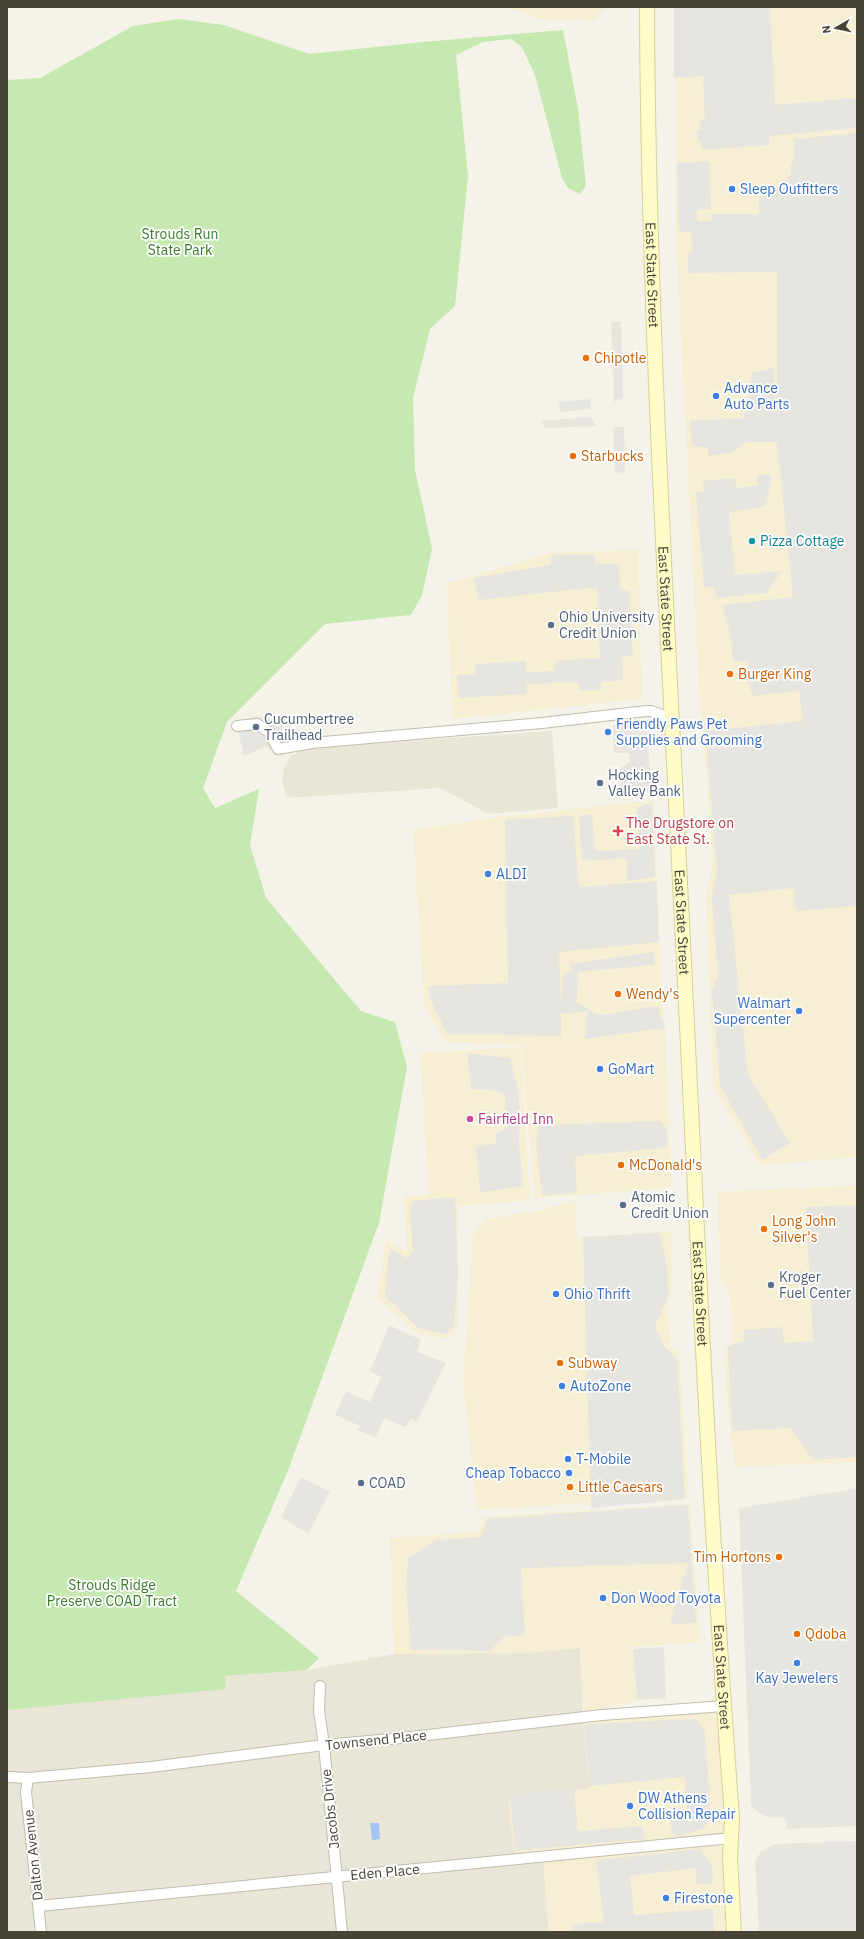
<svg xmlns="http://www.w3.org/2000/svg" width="864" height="1939" font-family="'IBM Plex Sans',sans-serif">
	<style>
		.residential { fill: #e9e6d7 }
		.commercial { fill: #f6efd4 }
		.green { fill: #c5e9b1 }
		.parking { fill: #e6e5e0 }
		.water { fill: #a4c3f2 }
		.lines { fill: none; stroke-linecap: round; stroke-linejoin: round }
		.street-casing { stroke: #c0bdab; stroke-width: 12 }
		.secondary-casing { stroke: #d5d198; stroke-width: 16 }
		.street { stroke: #fff; stroke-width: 10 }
		.secondary { stroke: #fffcc8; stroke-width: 14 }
		.shop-dot { fill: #3f7fe0; stroke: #fff; stroke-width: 1.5 }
		.food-dot { fill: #e8710a; stroke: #fff; stroke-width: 1.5 }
		.culture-dot { fill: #0f9aa8; stroke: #fff; stroke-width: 1.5 }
		.service-dot { fill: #5c6f8a; stroke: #fff; stroke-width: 1.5 }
		.health-dot { fill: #e0444e; stroke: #fff; stroke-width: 1.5 }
		.hotel-dot { fill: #d1479c; stroke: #fff; stroke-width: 1.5 }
		.labels { text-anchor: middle; stroke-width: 3.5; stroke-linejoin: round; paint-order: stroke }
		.shop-label { font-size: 14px; fill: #366cbe; stroke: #fff; text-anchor: start }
		.park-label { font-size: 14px; fill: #387c28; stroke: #fff }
		.street-label { font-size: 14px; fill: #484537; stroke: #fff }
		.food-label { font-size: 14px; fill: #c56008; stroke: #fff; text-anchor: start }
		.culture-label { font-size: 14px; fill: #0d838f; stroke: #fff; text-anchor: start }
		.service-label { font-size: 14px; fill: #4e5e75; stroke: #fff; text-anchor: start }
		.health-label { font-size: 14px; fill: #be3a42; stroke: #fff; text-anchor: start }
		.hotel-label { font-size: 14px; fill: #b23c85; stroke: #fff; text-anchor: start }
	</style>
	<rect width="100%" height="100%" fill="#f5f3e9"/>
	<path class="residential" d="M552 731 558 808 489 814 440 788 287 798 282 782 284 768 290 756 308 748Z
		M580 1648 583 1722 590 1789 508 1798 543 1856 549 1932H7V1693L307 1670 394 1654 524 1653Z"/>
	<path class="commercial" d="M508 7H607L593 21 540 19Z
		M676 7H857V1157L760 1165 713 1086 706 894 713 865 699 687 676 241Z
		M638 550 642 699 452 719 447 584 551 553Z
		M654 800 661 992 665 1031 672 1188 535 1198 521 1045 446 1042 424 1006 413 830 492 818Z
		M520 1047 530 1200 458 1206V1327L445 1339 416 1332 377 1297 386 1240 407 1252 404 1196 429 1195 420 1053Z
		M857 1185V1462L736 1467 730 1435 724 1351 733 1341 731 1300 721 1280 717 1192Z
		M575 1200 577 1238 671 1231 672 1293 668 1302 670 1345 679 1355 689 1496 477 1510 463 1382 473 1234 488 1219 538 1211Z
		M690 1504 700 1642 632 1647 637 1701 584 1712 580 1648 524 1653 394 1654 390 1538 479 1532 484 1517Z
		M724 1706 734 1932H549L543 1856 514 1855 508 1798 590 1789 583 1722H585L584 1717Z"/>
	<path class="green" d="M178 19 224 25 309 54 423 42 563 30 578 109 586 186 580 194 568 188 562 178 535 75 522 47 511 39 483 42 456 55 468 176 455 306 430 329 413 398 415 470 432 549 422 595 411 615 325 624 227 722 203 788 215 808 259 789 250 845 266 898 361 1011 395 1022 407 1067 379 1223 287 1473 236 1591 319 1658 307 1670 225 1676 226 1689 7 1710V80L40 78 133 26Z"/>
	<path class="parking" d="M674 7H770L775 105 857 98V128L769 136 770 145 702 150 701 142H698L697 130H701L700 120 705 119 703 76 674 78Z
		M857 133V906L796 911 794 888 729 895 748 1075 790 1143 762 1160 720 1086 712 992 718 976 712 897 717 871 705 731 803 721 799 691 753 696 749 685 747 661 733 662 731 637 722 605 793 597 777 442H746L731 453 708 456V448L692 446 690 421 743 418 750 391 752 373 773 368 777 413V272L688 273V254L692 253 691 232H679L677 163 709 161 711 209 697 210V221H712V214H759V190L777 189 791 175 790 167 794 160V139Z
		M621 321 623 398 614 402 611 322Z
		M590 399 591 409 560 412 559 402Z
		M591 417 596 426 545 428 540 421Z
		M613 427H624L625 472 615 473Z
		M771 474V483L765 506 729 512 735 575 782 571 767 593 716 598 714 587H704L696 493 704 492 703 481 735 478 736 488 758 485 757 475Z
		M595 554V564H619L620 590 629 591 633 656 622 657 623 680 601 682V690L579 691 578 682 527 684V694L459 698 457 675 476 674 475 664 526 661V672L555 671V661L600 658 597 587 478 600 474 578 550 565 552 555Z
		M256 716 270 719 300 730 297 737 270 751 266 746 244 756 237 726 241 720Z
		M646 725 652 790 648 792 621 794V768L630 762 629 753H614L613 726Z
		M652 802 655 877 627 881V858L582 861 579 816 592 814 595 851 640 849 636 808Z
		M573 816 579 887 657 881 659 942 559 952 561 1006 563 973 573 972 570 964 654 952V965L578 972 577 1003 599 1015 659 1006 660 1015 665 1028 585 1039 588 1011 561 1014V1036L447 1034 429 997 428 986 508 983 505 820Z
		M467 1053 510 1058 518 1090 521 1124 518 1133 523 1186 480 1193 476 1146 496 1143V1133L507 1128 505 1094 492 1090 471 1089Z
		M660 1121 666 1128 668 1140 666 1148 575 1156 577 1192 542 1196 536 1142 541 1125Z
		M455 1197 458 1275 454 1327 444 1334 418 1328 385 1296 389 1252 391 1248 407 1258 413 1252 410 1213 413 1201Z
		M857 1205V1457L813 1460 791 1428 732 1431 728 1346 744 1341V1330L782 1327 784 1343 813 1341 806 1207Z
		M659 1233 667 1265 669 1294 655 1326 663 1345 677 1358 685 1499 591 1508 583 1237Z
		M389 1325 421 1340 417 1352 446 1363 417 1422 411 1419 406 1427 384 1419 375 1438 358 1430 360 1426 335 1415 346 1391 370 1402 381 1377 370 1371Z
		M301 1477 330 1492 308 1534 281 1517Z
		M857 1488V1826L787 1829 786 1819 782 1817 769 1818 756 1811 751 1805 739 1508Z
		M688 1505 696 1623 670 1624 688 1563 521 1568 525 1635 504 1637 490 1651 411 1650 406 1586 408 1558 436 1540 481 1537 488 1519Z
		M664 1647 666 1698 637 1700 633 1649Z
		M695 1719 705 1731 711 1817 703 1829 673 1837 669 1818 687 1816 685 1777 590 1786 584 1724Z
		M574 1788 578 1831 643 1826 644 1839 515 1851 510 1795Z
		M857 1841V1932H759L755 1860 761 1852 775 1844Z
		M700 1849 712 1865 713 1884H697L696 1868 630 1876 634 1915 713 1909 714 1932H573L572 1924 604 1922 596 1860Z"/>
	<path class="water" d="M379 1823 380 1839 372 1840 370 1823Z"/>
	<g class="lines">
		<g class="street-casing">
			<path id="street" d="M237 726 257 724 269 732 278 749 312 743 542 723 646 711H651L672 719
				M320 1686 319 1711 324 1745 342 1932
				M7 1777 28 1778 151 1767 324 1745 402 1738 602 1715 724 1706
				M28 1778 26 1792 41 1932
				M39 1906 731 1838"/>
		</g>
		<g class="secondary-casing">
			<g id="secondary">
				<path id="s1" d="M647 7C648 292 665 577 679 862 695 1180 708 1499 732 1817L730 1858 734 1932"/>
			</g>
		</g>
		<use href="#street" class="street"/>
		<use href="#secondary" class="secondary"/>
	</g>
	<g class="shop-dot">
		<circle cx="732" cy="189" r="4"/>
		<circle cx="716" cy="396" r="4"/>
		<circle cx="608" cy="732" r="4"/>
		<circle cx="488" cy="874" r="4"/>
		<circle cx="799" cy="1011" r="4"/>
		<circle cx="600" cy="1069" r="4"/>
		<circle cx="556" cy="1294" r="4"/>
		<circle cx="562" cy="1386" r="4"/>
		<circle cx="568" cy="1459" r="4"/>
		<circle cx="569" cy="1473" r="4"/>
		<circle cx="603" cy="1598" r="4"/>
		<circle cx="797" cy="1663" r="4"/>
		<circle cx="630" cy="1806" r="4"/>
		<circle cx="666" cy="1898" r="4"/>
	</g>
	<g class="food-dot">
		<circle cx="586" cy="358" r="4"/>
		<circle cx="573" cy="456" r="4"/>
		<circle cx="730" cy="674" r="4"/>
		<circle cx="618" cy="994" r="4"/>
		<circle cx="621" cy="1165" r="4"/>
		<circle cx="764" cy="1229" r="4"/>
		<circle cx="560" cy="1363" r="4"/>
		<circle cx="570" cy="1487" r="4"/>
		<circle cx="779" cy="1557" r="4"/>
		<circle cx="797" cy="1634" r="4"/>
	</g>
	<circle class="culture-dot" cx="752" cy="541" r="4"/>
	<g class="service-dot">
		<circle cx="551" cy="625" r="4"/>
		<circle cx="256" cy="727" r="4"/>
		<circle cx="600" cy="783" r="4"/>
		<circle cx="623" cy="1205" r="4"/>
		<circle cx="771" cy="1285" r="4"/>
		<circle cx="361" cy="1483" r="4"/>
	</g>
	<path class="health-dot" d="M616 825h4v4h4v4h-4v4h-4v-4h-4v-4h4z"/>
	<circle class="hotel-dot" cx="470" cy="1119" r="4"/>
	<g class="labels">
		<g class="shop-label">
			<text x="740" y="194">Sleep Outfitters</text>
			<text x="724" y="393">Advance<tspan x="724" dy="16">Auto Parts</tspan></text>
			<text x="616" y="729">Friendly Paws Pet<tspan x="616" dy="16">Supplies and Grooming</tspan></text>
			<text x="496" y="879">ALDI</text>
			<text x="791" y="1008" text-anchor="end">Walmart<tspan x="791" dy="16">Supercenter</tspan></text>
			<text x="608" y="1074">GoMart</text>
			<text x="564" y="1299">Ohio Thrift</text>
			<text x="570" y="1391">AutoZone</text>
			<text x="576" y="1464">T-Mobile</text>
			<text x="561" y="1478" text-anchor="end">Cheap Tobacco</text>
			<text x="611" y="1603">Don Wood Toyota</text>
			<text x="797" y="1683" text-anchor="middle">Kay Jewelers</text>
			<text x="638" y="1803">DW Athens<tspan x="638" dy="16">Collision Repair</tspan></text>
			<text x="674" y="1903">Firestone</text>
		</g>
		<g class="park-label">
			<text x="180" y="239">Strouds Run<tspan x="180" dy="16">State Park</tspan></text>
			<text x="112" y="1590">Strouds Ridge<tspan x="112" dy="16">Preserve COAD Tract</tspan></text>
		</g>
		<g class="street-label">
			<text dy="5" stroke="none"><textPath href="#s1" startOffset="268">East State Street</textPath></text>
			<text dy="5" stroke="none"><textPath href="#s1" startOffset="592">East State Street</textPath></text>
			<text dy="5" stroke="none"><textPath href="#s1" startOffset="916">East State Street</textPath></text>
			<text dy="5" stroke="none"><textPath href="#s1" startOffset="1288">East State Street</textPath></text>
			<text dy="5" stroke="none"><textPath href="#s1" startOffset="1672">East State Street</textPath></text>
			<text transform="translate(376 1740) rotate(-6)" y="5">Townsend Place</text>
			<text transform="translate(330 1809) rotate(-96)" y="5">Jacobs Drive</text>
			<text transform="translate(33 1855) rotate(-96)" y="5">Dalton Avenue</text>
			<text transform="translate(385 1872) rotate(-5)" y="5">Eden Place</text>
		</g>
		<g class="food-label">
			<text x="594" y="363">Chipotle</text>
			<text x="581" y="461">Starbucks</text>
			<text x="738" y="679">Burger King</text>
			<text x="626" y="999">Wendy's</text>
			<text x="629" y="1170">McDonald's</text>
			<text x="772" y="1226">Long John<tspan x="772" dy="16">Silver's</tspan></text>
			<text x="568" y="1368">Subway</text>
			<text x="578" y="1492">Little Caesars</text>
			<text x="771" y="1562" text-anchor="end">Tim Hortons</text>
			<text x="805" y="1639">Qdoba</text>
		</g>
		<g class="culture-label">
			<text x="760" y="546">Pizza Cottage</text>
		</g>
		<g class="service-label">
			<text x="559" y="622">Ohio University<tspan x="559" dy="16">Credit Union</tspan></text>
			<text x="264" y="724">Cucumbertree<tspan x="264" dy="16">Trailhead</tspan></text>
			<text x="608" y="780">Hocking<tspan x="608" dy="16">Valley Bank</tspan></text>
			<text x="631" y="1202">Atomic<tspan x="631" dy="16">Credit Union</tspan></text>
			<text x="779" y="1282">Kroger<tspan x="779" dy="16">Fuel Center</tspan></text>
			<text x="369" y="1488">COAD</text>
		</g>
		<g class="health-label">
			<text x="626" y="828">The Drugstore on<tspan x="626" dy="16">East State St.</tspan></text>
		</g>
		<g class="hotel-label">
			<text x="478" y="1124">Fairfield Inn</text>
		</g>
	</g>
	<rect width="864" height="1939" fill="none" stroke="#484537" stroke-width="16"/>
	<g transform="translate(836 28) rotate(261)" stroke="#ffffff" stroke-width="3" paint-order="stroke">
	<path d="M0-3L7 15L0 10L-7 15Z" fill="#484537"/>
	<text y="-6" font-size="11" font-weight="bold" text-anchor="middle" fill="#484537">N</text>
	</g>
</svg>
